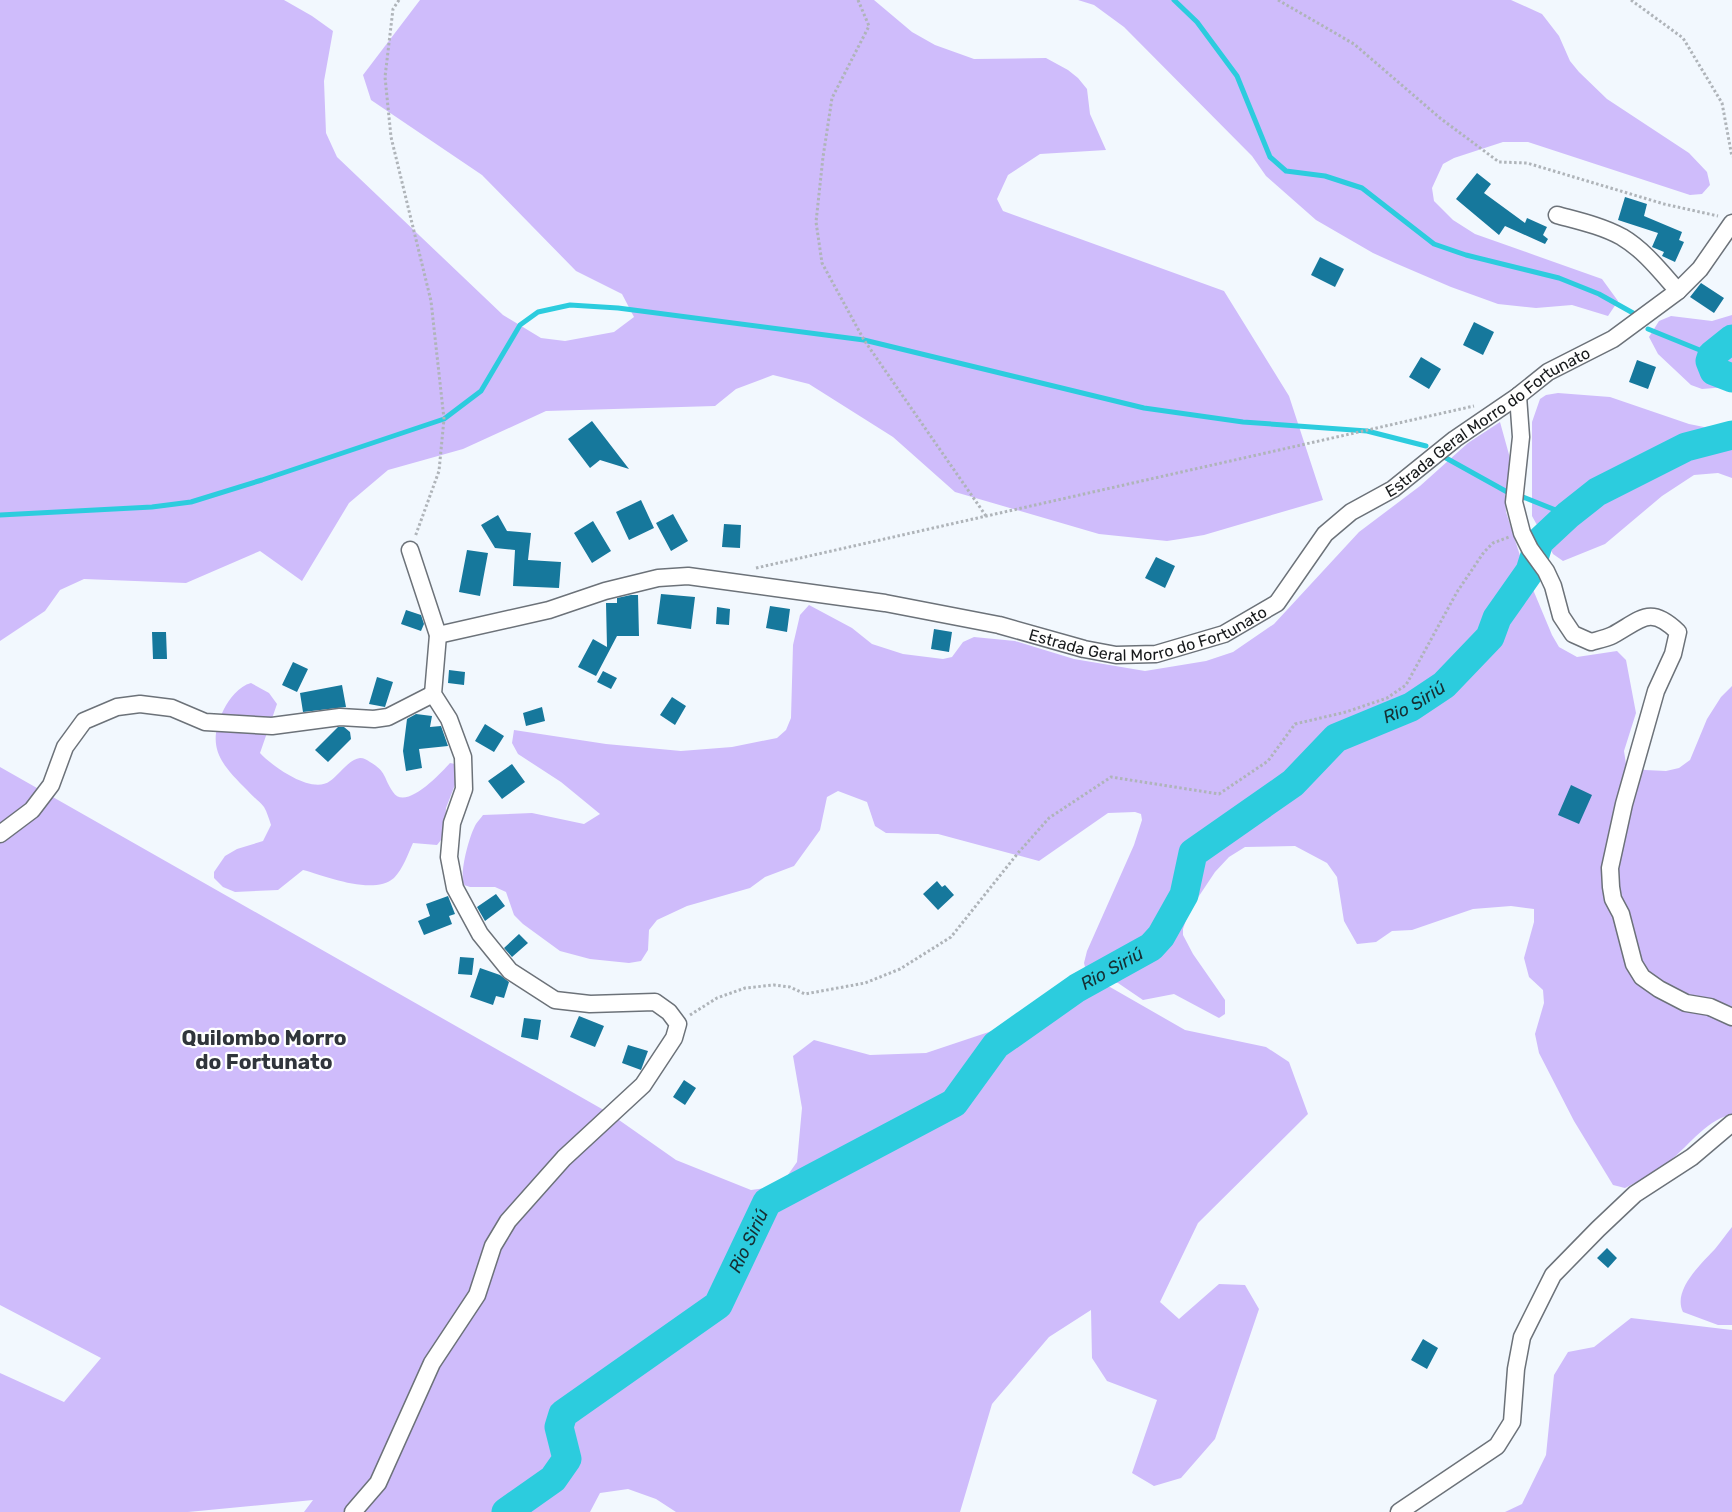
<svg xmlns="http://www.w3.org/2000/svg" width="1732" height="1512" font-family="Rubik,sans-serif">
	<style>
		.green { fill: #cfbcfb }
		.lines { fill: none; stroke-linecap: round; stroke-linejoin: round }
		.stream { stroke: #2cccde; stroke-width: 5 }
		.river { stroke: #2cccde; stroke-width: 29 }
		.building { fill: #16789c }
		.minor-casing { stroke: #6c7279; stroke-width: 19 }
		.path { stroke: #afb4b9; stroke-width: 3; stroke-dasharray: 2.5 2.5; stroke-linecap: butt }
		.minor { stroke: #fff; stroke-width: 16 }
		.labels { text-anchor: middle; stroke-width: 4.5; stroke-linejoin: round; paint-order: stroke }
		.street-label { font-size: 16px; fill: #16191b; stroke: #fff }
		.water-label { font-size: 18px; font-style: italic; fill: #162e32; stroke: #fff }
		.district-label { font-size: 21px; font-weight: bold; fill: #30353b; stroke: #fff }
	</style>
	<rect width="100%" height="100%" fill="#f2f8fe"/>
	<path class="green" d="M0 0H284L312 16 333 31 324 81 326 133 337 157 503 315 541 338 565 341 614 332 634 317 622 294 576 271 482 175 371 100 363 75 420 0H874L912 32 935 45 974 59 1046 58 1068 70 1078 78 1087 89 1090 114 1106 150 1040 154 1008 175 997 199 1003 211 1224 291 1289 396 1323 500 1204 535 1180 539 1167 541 1099 534 955 492 893 437 809 384 773 375 736 389 715 406 546 411 463 449 388 470 349 503 302 581 260 551 186 583 84 579 60 590 45 611 0 641Z
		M1078 0H1511L1542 14 1559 36 1570 61 1579 72 1607 99 1689 153 1707 172 1710 185 1702 194 1690 195 1528 142H1503L1454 158 1443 164 1432 188 1434 201 1453 220 1475 234 1602 279 1618 301 1608 316 1572 305 1536 308 1498 304 1451 287 1395 263 1373 253 1316 220 1266 176 1252 156 1124 27 1094 5Z
		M1732 315V390L1727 387 1702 389 1691 385 1658 354 1649 337 1659 321 1671 316 1712 321Z
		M1558 393 1610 397 1689 424 1704 427 1729 425 1732 423V478L1718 473 1694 475 1662 496 1605 544 1563 561 1553 554 1532 516V422L1540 399 1546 395Z
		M1500 422 1513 469 1505 493 1506 512 1524 568 1552 635 1559 647 1577 657 1617 651 1626 660 1636 713 1624 751 1626 764 1645 770 1666 771 1679 768 1690 760 1707 719 1721 697 1732 686V1115C1711 1116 1687 1147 1671 1160 1657 1172 1641 1180 1625 1188L1613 1185 1574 1121 1539 1053 1535 1034 1544 1003 1543 990 1529 977 1524 958 1534 922V909L1511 906 1473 909 1412 930 1392 931 1376 942 1357 944 1344 921 1337 877 1327 863 1295 846 1245 847 1229 857 1215 872 1189 911 1183 929V935L1193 954 1225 1000V1014L1219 1018 1174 994 1143 1000 1118 983 1105 982 1087 975 1084 963 1087 951 1134 845 1142 820 1141 814 1135 812 1108 813 1039 861 938 834 886 833 875 826 867 802 838 791 827 797 820 830 794 866 765 877 750 888 687 906 657 920 649 930 648 950 641 961 629 963 590 959 560 951 523 924 514 915 506 892 495 887H470L464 885C459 874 469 836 476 824 478 821 481 818 483 815L532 813 584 824 600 814 561 782 518 754 512 743 514 730 606 744 681 751 732 747 777 738 786 730 791 718 793 645 800 615 809 605 852 628 872 644 903 654 943 659 952 657 963 642 974 637 1015 641 1074 659 1145 671 1206 661 1233 652 1274 624 1359 532 1420 486 1468 443Z
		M251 683 269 693 277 704 260 753C272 766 312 795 330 781 339 775 349 759 360 758 364 758 367 760 370 762 387 772 383 777 393 792 405 812 441 773 450 763L455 764 458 777 446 808 445 827 441 840 437 845 413 843C408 854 403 869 394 878 373 896 326 876 303 870L278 890 235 892 223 887 214 878V872L225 856 237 849 263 841 271 825C269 819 267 812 264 807 259 801 252 796 247 790 221 764 205 747 224 709 229 699 239 686 251 683Z
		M0 767 609 1113 676 1160 751 1190 780 1186 797 1162 802 1108 793 1056 814 1040 870 1055 926 1053 1031 1018 1081 989 1110 987 1185 1030 1266 1047 1289 1062 1308 1114 1198 1223 1160 1302 1179 1319 1219 1284 1245 1285 1259 1309 1215 1439 1181 1478 1154 1486 1132 1473 1157 1400 1107 1381 1092 1358 1091 1310 1049 1337 992 1404 960 1512H676L656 1499 628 1489 600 1493 590 1512H304L313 1500 188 1512H0V1373L64 1402 101 1358 0 1305Z
		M1732 1227V1325H1718L1683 1312C1672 1290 1702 1263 1715 1249 1721 1242 1726 1234 1732 1227Z
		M1631 1318 1732 1330V1512H1505L1522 1504 1546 1455 1554 1375 1568 1352 1594 1347Z"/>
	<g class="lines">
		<path class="stream" d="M1174 0 1197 22 1237 76 1270 157 1286 171 1325 176 1362 188 1434 244 1466 255 1559 278 1599 294 1633 313
			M1648 329 1712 355
			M1446 458 1509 493
			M1523 497 1568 515
			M0 515 152 507 191 502 262 480 444 419 481 391 520 325 538 312 570 305 618 308 864 340 1144 408 1243 422 1367 431 1426 446"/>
		<g class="river">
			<path d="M1732 339 1712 355 1710 361 1714 371 1732 378"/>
			<path id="s1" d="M506 1512 553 1479 567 1459 559 1427 563 1414 718 1305 767 1202 954 1103 996 1045 1077 988 1151 947 1161 936 1184 895 1193 853 1293 783 1336 738 1411 707 1444 685 1490 637 1497 618 1530 571 1539 542 1568 515 1597 492 1686 447 1732 435"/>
		</g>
	</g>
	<path class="building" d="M1477 173 1491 184 1484 193 1525 223 1527 218 1547 227 1543 235 1548 239 1545 244 1505 226 1499 235 1456 199Z
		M1625 197 1647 204 1644 216 1682 232 1679 240 1684 242 1675 262 1662 256 1664 252 1652 247 1658 233 1618 220Z
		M1320 257 1344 269 1335 287 1311 275Z
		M1701 283 1724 298 1714 313 1690 297Z
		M1474 322 1494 332 1483 355 1463 345Z
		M1421 357 1441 369 1429 389 1409 377Z
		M1637 360 1656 367 1648 389 1629 382Z
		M592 421 629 469 600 460 590 468 568 439Z
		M641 500 654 528 629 540 616 512Z
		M673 514 688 541 671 551 656 523Z
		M498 515 507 531 531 533 528 560 561 562 559 588 513 586 515 550 495 548 481 525Z
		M593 521 611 551 592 563 574 533Z
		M724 524 741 525 740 548 722 547Z
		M467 550 488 553 480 596 459 592Z
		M1156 557 1175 566 1165 588 1145 578Z
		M661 594 695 597 691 629 657 624Z
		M631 595H638L639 636H617L596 676 578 667 593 639 607 647 606 603H617V598Z
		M770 606 790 609 787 632 766 628Z
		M717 607 730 609 729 625 716 624Z
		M406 610 421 615 424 624 421 631 401 624Z
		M934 629 952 632 949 652 931 649Z
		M152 632H166L167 659H153Z
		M293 662 308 669 297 692 282 685Z
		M449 670 465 672 464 685 448 683Z
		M603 671 617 678 611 689 597 682Z
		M377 677 393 682 385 707 369 704Z
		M342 685 346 707 303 712 300 693Z
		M672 697 686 706 675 725 660 715Z
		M542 707 545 721 526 726 523 713Z
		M416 714 432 716 430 727 441 726 448 746 419 749 422 768 406 771 403 751 407 719Z
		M485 724 504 736 494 752 475 741Z
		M338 727H344L350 732 351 739 328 762 315 750Z
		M512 764 525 782 502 799 488 781Z
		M1571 785 1592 795 1579 824 1558 815Z
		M937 881 942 887 945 885 954 895 938 910 923 894Z
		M496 894 505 906 485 921 477 907Z
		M448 896 455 914 449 916 452 924 424 935 418 921 430 916 426 904Z
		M519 934 528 943 512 957 504 948Z
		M460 957 474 958 472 975 458 974Z
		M480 968 500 975 509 982 504 998 496 996 493 1005 470 997Z
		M579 1016 604 1026 595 1047 570 1037Z
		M524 1018 541 1020 538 1040 521 1037Z
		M628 1045 648 1051 641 1070 622 1063Z
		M684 1080 696 1088 685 1105 673 1097Z
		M1607 1248 1617 1258 1608 1268 1597 1258Z
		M1423 1339 1438 1348 1427 1369 1411 1360Z"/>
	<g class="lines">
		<g class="minor-casing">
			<g id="minor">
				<path d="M1557 215C1579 221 1602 226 1622 237 1644 250 1661 272 1678 291"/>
				<path d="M1518 396 1521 437 1514 502 1522 533 1530 549 1546 571 1553 586 1561 616 1573 634 1591 642C1598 640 1607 638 1613 635 1642 619 1650 605 1678 632L1673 654 1656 691 1624 804 1610 868 1611 887 1613 899 1621 914 1634 964 1642 977 1659 989 1686 1003 1710 1007 1732 1017"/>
				<path id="s2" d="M438 635 549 610 605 591 658 578 688 576 885 603 999 625 1084 649 1116 655 1156 654 1224 634 1277 603 1325 534 1351 512 1393 489 1455 439 1518 396 1548 372 1613 339 1678 291 1700 269 1732 223"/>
				<path d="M0 834 32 810 51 785 65 747 84 721 117 707 140 704 172 708 205 722 272 726 340 717 374 719 388 717 433 694"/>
				<path d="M353 1512 378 1483 432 1363 477 1295 493 1246 508 1221 564 1158 643 1085 674 1038 678 1024 669 1012 655 1002 590 1004 555 1000 510 971 480 934 455 888 449 857 452 823 464 789 463 757 449 719 433 694 438 635 410 550"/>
				<path d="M1399 1512 1497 1446 1512 1422 1516 1369 1522 1337 1553 1275 1598 1229 1635 1194 1692 1157 1732 1123"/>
			</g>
		</g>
		<path class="path" d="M399 0 393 9 385 77 391 137 431 301 444 419 439 471 415 537
			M858 0 869 26 832 98 823 157 816 222 822 263 864 340 986 516
			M1278 0 1354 44 1440 118 1499 162 1527 163 1664 204 1718 216
			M1631 0 1683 38 1722 103 1732 157
			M756 568 1474 406
			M690 1015 717 998 745 988 774 985 790 987 805 994 865 983 900 969 951 937 1018 853 1049 818 1111 777 1219 794 1268 761 1295 724 1346 712 1387 698 1406 685 1457 592 1484 552 1493 543 1509 537"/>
		<use href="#minor" class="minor"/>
	</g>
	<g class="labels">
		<g class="street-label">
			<text dy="6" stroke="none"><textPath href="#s2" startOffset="1148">Estrada Geral Morro do Fortunato</textPath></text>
			<text dy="6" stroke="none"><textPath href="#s2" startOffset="728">Estrada Geral Morro do Fortunato</textPath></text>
		</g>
		<g class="water-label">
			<text dy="6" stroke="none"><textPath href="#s1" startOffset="1274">Rio Siriú</textPath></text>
			<text dy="6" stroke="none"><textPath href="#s1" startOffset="854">Rio Siriú</textPath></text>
			<text dy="6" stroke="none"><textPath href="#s1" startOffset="389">Rio Siriú</textPath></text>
		</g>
		<g class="district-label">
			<text x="264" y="1045">Quilombo Morro<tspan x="264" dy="24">do Fortunato</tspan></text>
		</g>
	</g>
</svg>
